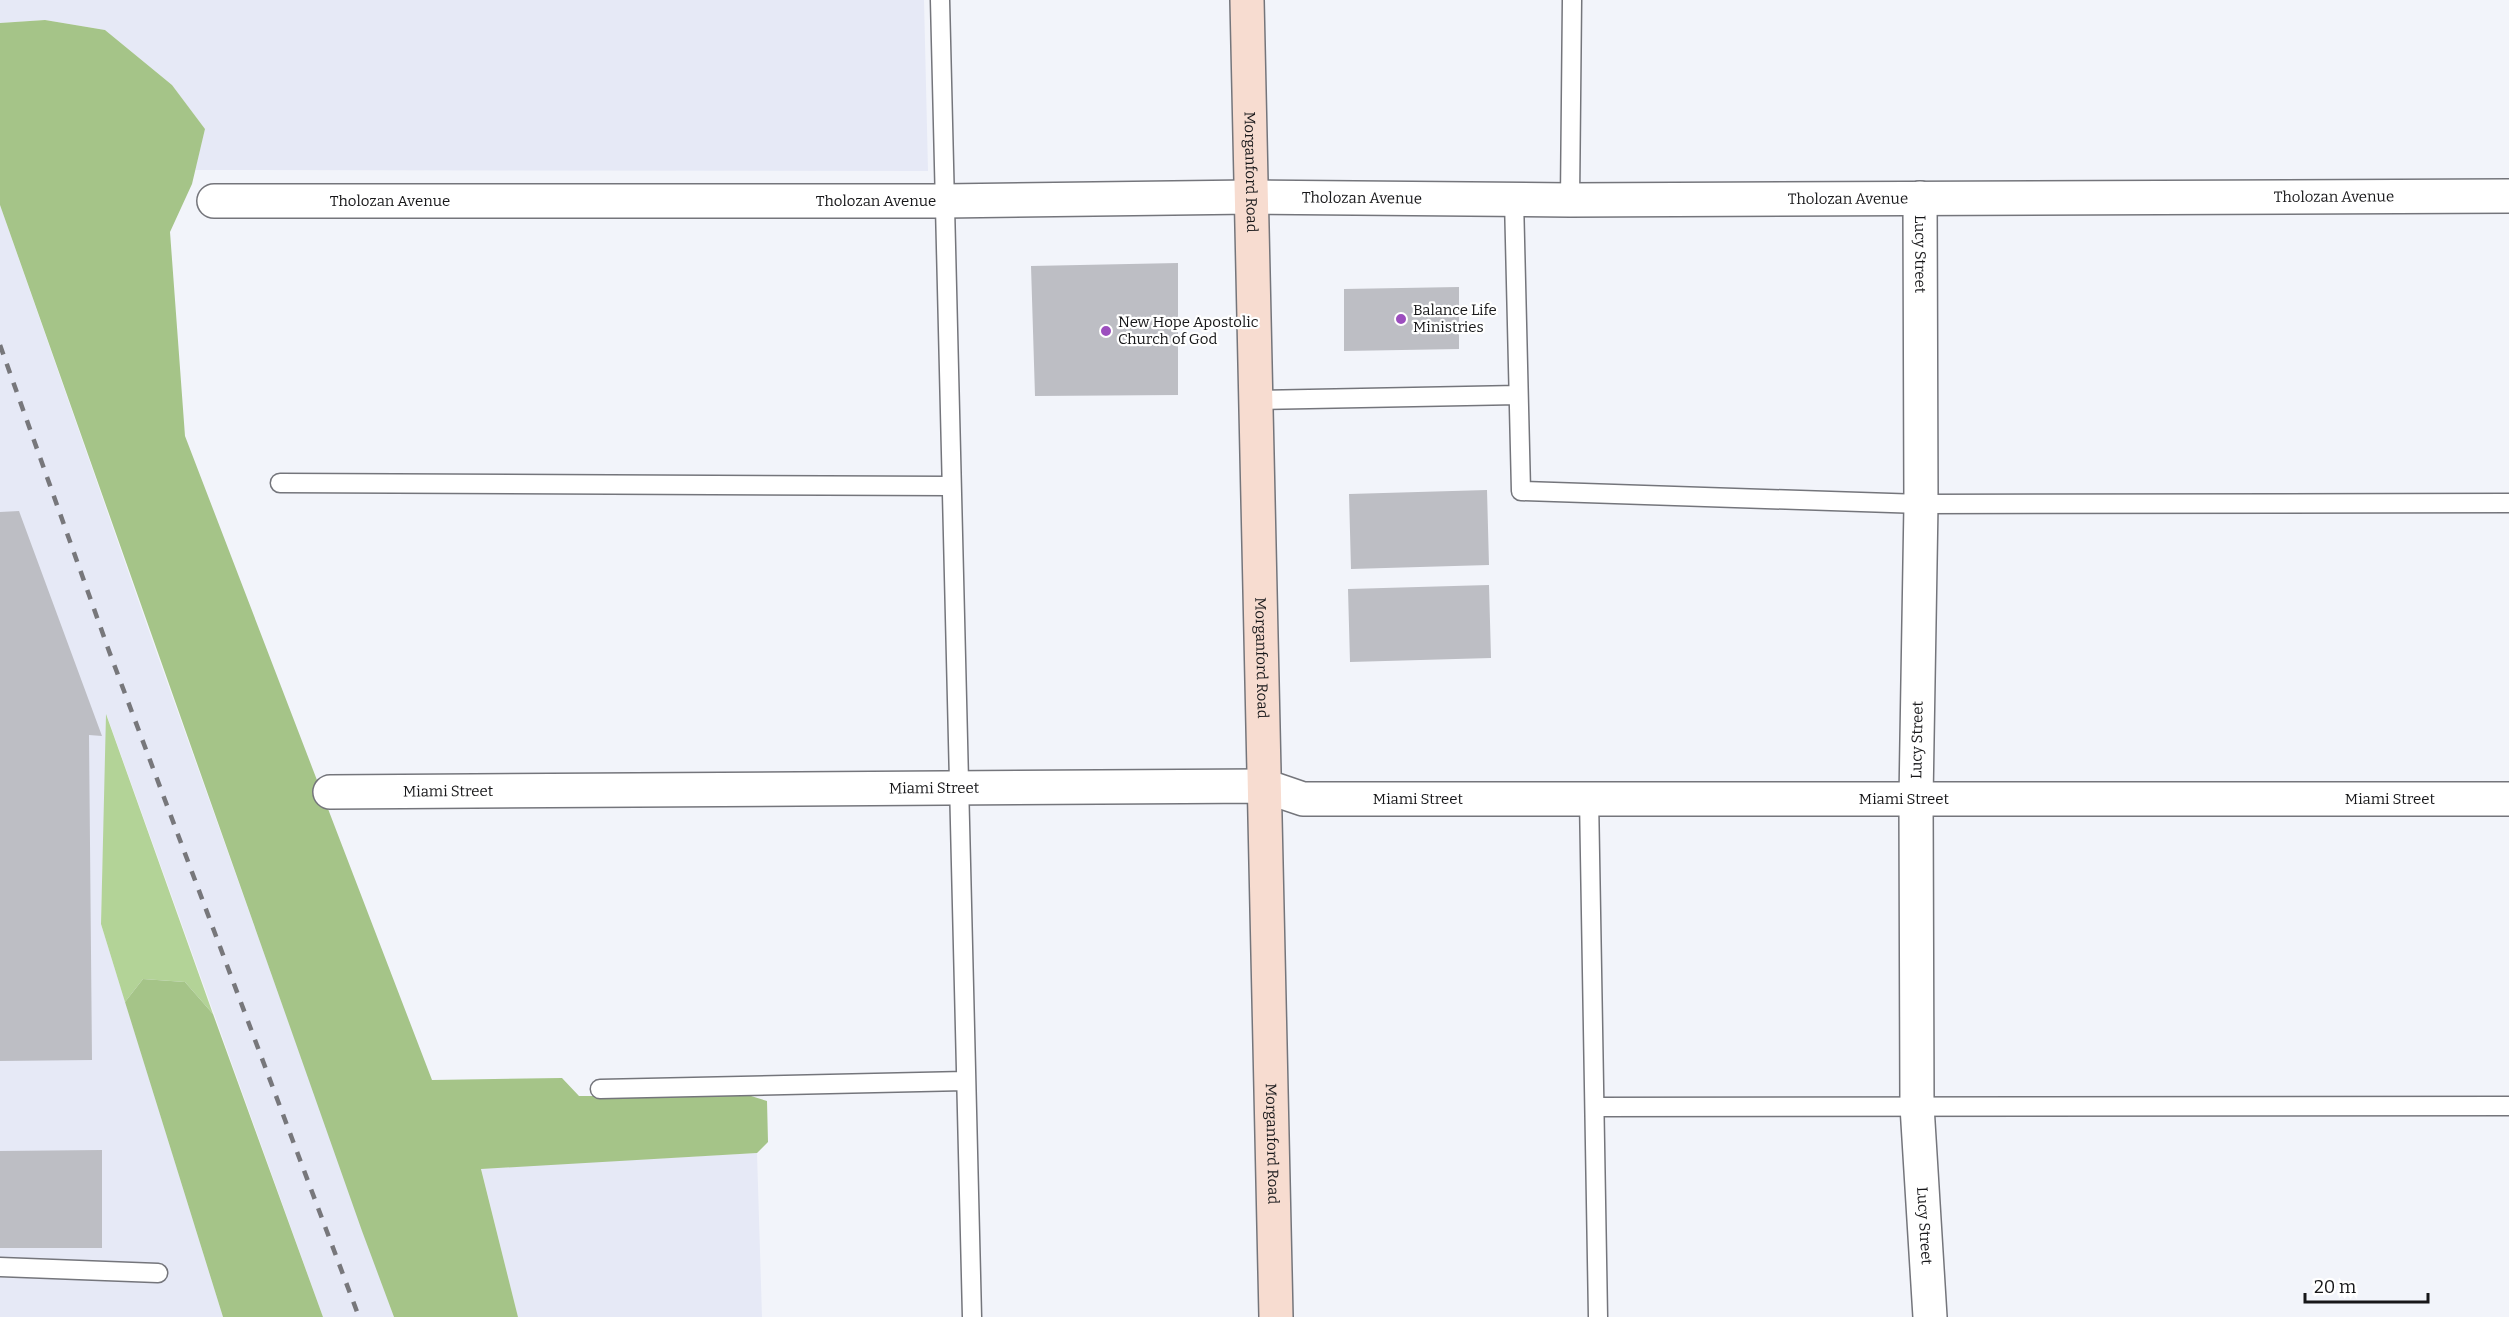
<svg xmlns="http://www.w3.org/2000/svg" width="2509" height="1317" font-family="Bitter,serif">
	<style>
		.built { fill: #e6e9f6 }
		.green { fill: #b3d397 }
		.forest { fill: #a5c488 }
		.building { fill: #bdbec4 }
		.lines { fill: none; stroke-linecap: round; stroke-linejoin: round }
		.lane-casing { stroke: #74757b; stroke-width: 21 }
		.street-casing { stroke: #74757b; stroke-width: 36 }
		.secondary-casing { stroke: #74757b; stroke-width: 36 }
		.lane { stroke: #fff; stroke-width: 18 }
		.street { stroke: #fff; stroke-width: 33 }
		.secondary { stroke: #f7dcd0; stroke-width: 33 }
		.rail { stroke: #77777b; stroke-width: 4.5; stroke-dasharray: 10 10; stroke-linecap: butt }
		.poi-dot { fill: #9c4ebe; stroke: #fff; stroke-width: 2 }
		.labels { text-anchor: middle; stroke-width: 4.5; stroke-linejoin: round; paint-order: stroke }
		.street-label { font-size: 15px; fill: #171719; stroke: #fff }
		.poi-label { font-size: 15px; fill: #171719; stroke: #fff; text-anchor: start }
	</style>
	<rect width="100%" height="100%" fill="#f2f4fa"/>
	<path class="built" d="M0 0H924L928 171 195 170 205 129 172 85 105 30 45 20 0 23Z
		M0 205 156 651 394 1317H323L107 716 101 924 223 1317H0Z
		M757 1153 762 1317H518L481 1168Z"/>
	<path class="green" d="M106 714 213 1014 185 982 143 979 125 1002 101 924Z"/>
	<path class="forest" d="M45 20 105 30 172 85 205 129 192 184 170 232 185 436 432 1080 562 1078 579 1096H751L767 1101 768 1142 757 1153 481 1169 518 1317H394L362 1231 0 205V23Z
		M143 979 185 982 213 1014 323 1317H223L125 1002Z"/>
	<path class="building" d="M1178 263V395L1035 396 1031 266Z
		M1459 287V349L1344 351V289Z
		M1487 490 1489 565 1351 569 1349 494Z
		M19 511 102 736 89 735 92 1060 0 1061V512Z
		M1489 585 1491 658 1350 662 1348 589Z
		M102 1150V1248H0V1151Z"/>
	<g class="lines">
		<g class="lane-casing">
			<path id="lane" d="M940 0 972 1317
				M1514 199 1521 491 1921 504 2509 503
				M1570 200 1572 0
				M1255 400 1518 395
				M280 483 950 486
				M1589 797 1598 1317
				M600 1089 965 1081
				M1595 1107 2509 1106
				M0 1267 158 1273"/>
		</g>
		<g class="street-casing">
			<g id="street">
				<path id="s1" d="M1920 198 1921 504 1916 799 1917 1106 1930 1317"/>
				<path id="s2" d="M214 201H944L1251 197 1570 200 2509 196"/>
				<path id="s3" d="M330 792 1265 786 1303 799H2509"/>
			</g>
		</g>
		<g class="secondary-casing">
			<g id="secondary">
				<path id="s4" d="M1247 0 1276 1317"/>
			</g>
		</g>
		<use href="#lane" class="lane"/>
		<use href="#street" class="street"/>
		<use href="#secondary" class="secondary"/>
		<path class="rail" d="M0 345 109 651 359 1317"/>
	</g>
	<g class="poi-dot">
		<circle cx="1401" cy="319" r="6"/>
		<circle cx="1106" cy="331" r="6"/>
	</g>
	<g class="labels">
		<g class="street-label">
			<text dy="5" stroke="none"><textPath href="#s4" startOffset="172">Morganford Road</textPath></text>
			<text dy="5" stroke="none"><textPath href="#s2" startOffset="2120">Tholozan Avenue</textPath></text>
			<text dy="5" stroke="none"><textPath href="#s2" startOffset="1148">Tholozan Avenue</textPath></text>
			<text dy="5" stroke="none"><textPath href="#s2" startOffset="1634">Tholozan Avenue</textPath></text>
			<text dy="5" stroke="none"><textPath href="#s2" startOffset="176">Tholozan Avenue</textPath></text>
			<text dy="5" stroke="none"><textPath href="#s2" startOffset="662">Tholozan Avenue</textPath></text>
			<text dy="5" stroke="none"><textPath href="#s1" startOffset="56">Lucy Street</textPath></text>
			<text dy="5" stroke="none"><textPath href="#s4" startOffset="658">Morganford Road</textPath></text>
			<text transform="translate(1917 740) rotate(-89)" y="5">Lucy Street</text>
			<text dy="5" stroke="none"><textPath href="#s3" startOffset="604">Miami Street</textPath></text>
			<text dy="5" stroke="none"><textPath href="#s3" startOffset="118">Miami Street</textPath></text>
			<text dy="5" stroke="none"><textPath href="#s3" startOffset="1090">Miami Street</textPath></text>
			<text dy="5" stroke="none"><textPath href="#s3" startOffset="1576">Miami Street</textPath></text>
			<text dy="5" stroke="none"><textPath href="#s3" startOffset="2062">Miami Street</textPath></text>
			<text dy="5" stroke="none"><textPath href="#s4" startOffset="1144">Morganford Road</textPath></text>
			<text dy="5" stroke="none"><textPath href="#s1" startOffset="1028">Lucy Street</textPath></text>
		</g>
		<g class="poi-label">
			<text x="1413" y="315">Balance Life<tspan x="1413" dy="17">Ministries</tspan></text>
			<text x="1118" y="327">New Hope Apostolic<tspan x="1118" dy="17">Church of God</tspan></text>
		</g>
	</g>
	<path d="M2305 1293v9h123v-9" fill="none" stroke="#171719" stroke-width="3"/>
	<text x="2314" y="1293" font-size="18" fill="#171719" stroke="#ffffff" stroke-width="4.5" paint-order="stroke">20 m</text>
</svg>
